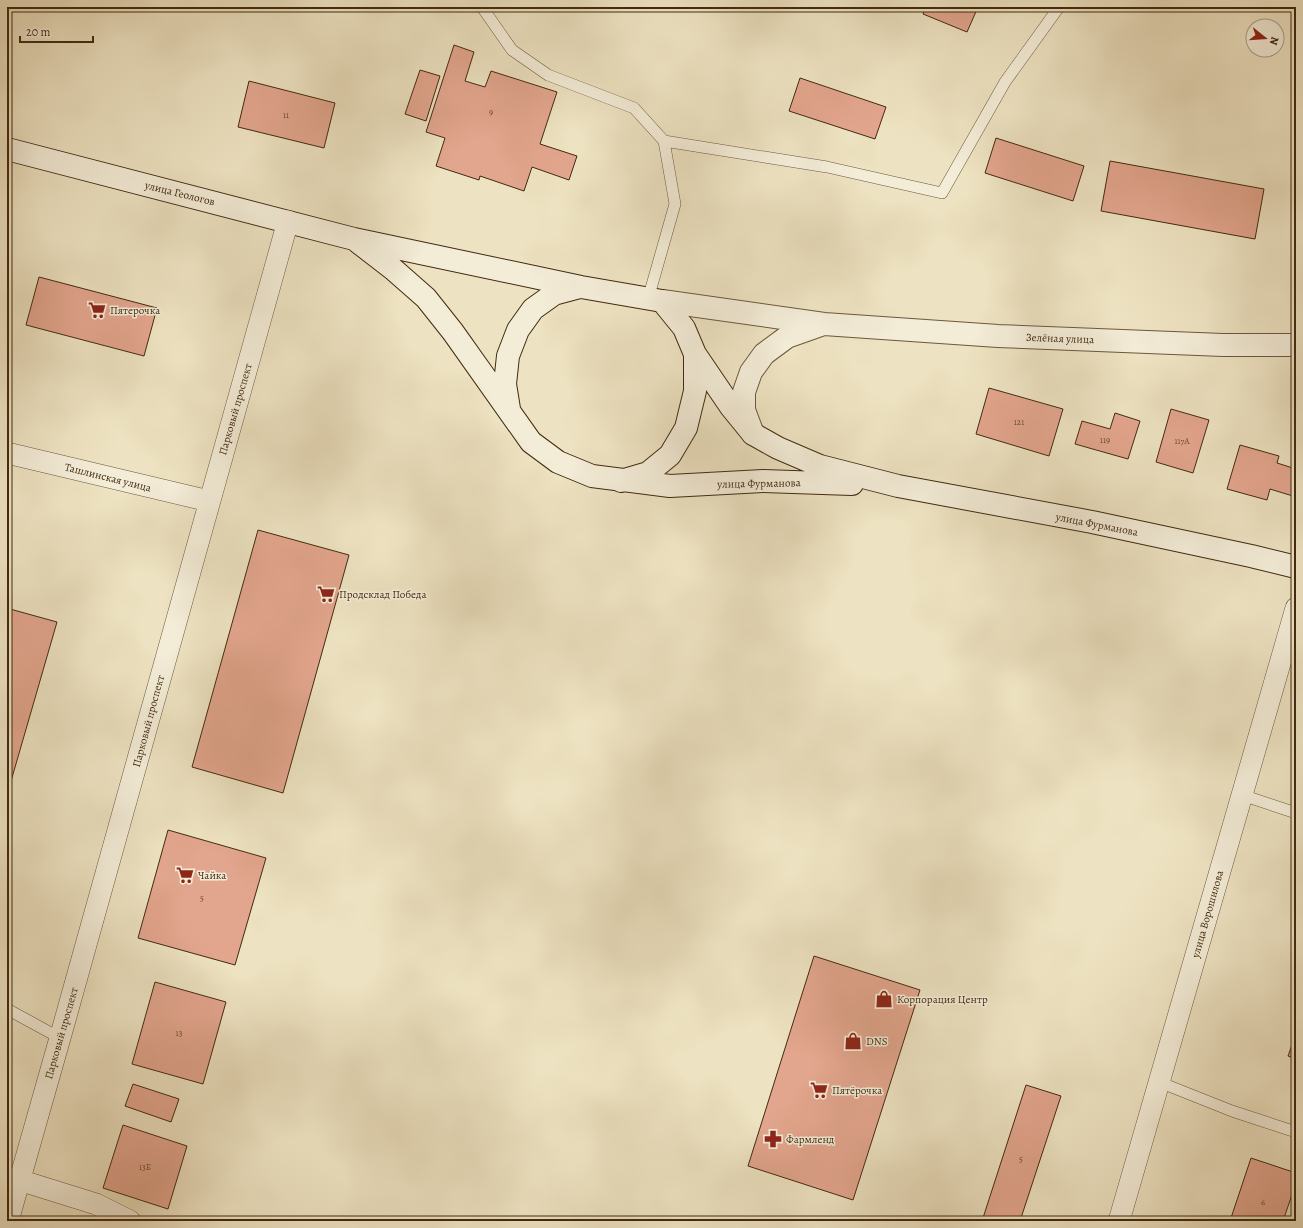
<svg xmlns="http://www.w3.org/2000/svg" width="1303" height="1228" font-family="Alegreya,serif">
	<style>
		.building { fill: #e2a58d; stroke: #412a10 }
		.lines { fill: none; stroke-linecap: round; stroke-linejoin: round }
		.service-casing { stroke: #6c583c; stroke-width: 12 }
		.minor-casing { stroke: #6c583c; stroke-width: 22 }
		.tertiary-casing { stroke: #6c583c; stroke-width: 24 }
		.secondary-casing { stroke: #412a10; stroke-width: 24 }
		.service { stroke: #f3ecd7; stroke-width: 11 }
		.minor { stroke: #f3ecd7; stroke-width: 21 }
		.tertiary { stroke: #f3ecd7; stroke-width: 22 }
		.secondary { stroke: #f3ecd7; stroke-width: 22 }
		.labels { text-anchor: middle; stroke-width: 3; stroke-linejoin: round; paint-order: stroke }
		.number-label { font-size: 9px; fill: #69492f }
		.street-label { font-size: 11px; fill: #412a10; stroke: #f3ecd7 }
		.poi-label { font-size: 11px; fill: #412a10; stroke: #f3ecd7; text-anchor: start }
	</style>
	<rect width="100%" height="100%" fill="#ede2c1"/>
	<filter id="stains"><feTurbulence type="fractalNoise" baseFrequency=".005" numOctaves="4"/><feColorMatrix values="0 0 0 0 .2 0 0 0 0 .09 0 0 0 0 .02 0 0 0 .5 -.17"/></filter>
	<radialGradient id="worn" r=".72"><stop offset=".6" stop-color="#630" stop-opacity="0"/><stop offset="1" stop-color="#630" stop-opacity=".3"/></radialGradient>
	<path class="building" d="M925 7H978L967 32 923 14Z
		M454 45 474 52 465 81 485 87 491 71 557 92 540 144 577 156 569 180 532 167 524 191 480 176 479 180 436 166 445 138 426 132Z
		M420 70 440 76 426 121 405 114Z
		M800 78 886 107 875 139 789 111Z
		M249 81 335 103 324 148 238 127Z
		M996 138 1084 166 1073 201 985 173Z
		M1110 161 1264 189 1255 239 1101 211Z
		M39 277 157 308 144 356 26 325Z
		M989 388 1063 409 1049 456 976 434Z
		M1171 409 1209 420 1193 473 1156 462Z
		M1115 413 1140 421 1128 459 1075 444 1082 421 1110 429Z
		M1240 445 1279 456 1277 463 1296 469V497L1270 489 1267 500 1227 489Z
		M258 530 349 555 283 793 192 767Z
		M10 609 57 622 7 795V618Z
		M168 830 266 858 235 965 138 938Z
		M814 956 920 990 853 1200 748 1166Z
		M155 982 226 1002 203 1084 132 1064Z
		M1296 1034V1059L1288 1056Z
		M133 1084 179 1099 171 1122 125 1106Z
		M1026 1085 1061 1096 1020 1221H982Z
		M123 1125 187 1146 168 1209 103 1188Z
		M1251 1158 1296 1173V1183L1283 1221H1230Z"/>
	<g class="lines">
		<g class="service-casing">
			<path id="service" d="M482 7 512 50 548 75 634 108 664 141 675 204 648 299
				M664 141 827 167 942 193 1005 82 1059 7
				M1242 795 1296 813
				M7 1009 60 1038
				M1159 1082 1232 1111 1296 1132"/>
		</g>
		<g class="minor-casing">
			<path id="minor" d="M7 453 209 501
				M19 1180 96 1204 130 1221
				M8 1221 60 1038 288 221
				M1119 1221 1296 608"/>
		</g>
		<g class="tertiary-casing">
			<path id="tertiary" d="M662 301 824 324 998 336 1223 345H1296
				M753 434 744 410V392L751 372 764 354 787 337 821 325"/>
		</g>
		<g class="secondary-casing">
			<path id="secondary" d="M7 149 354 239 581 287 662 301 684 328 695 354V391L686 428 670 455 648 473 621 481
				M358 242 393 269 426 298 453 332 531 442 558 462 592 476 670 486 763 481 852 484
				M695 354 731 407 753 434 778 448 820 466 898 486 1092 522 1251 556 1296 567
				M509 409 505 384 508 356 518 330 533 309 554 294 580 287"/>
		</g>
		<use href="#service" class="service"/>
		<use href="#minor" class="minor"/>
		<use href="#tertiary" class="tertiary"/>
		<use href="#secondary" class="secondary"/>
	</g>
	<defs>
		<g id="supermarket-bare" transform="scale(1.38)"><path d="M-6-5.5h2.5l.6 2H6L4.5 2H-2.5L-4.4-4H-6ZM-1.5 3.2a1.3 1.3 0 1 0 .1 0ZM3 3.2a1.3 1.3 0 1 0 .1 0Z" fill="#8f2418" stroke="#f3ecd7" stroke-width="2.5" paint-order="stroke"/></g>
		<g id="shop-bare" transform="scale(1.38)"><path d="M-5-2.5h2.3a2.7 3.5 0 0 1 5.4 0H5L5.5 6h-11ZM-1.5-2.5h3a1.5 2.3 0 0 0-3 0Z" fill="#8f2418" stroke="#f3ecd7" stroke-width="2.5" paint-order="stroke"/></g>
		<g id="pharmacy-bare" transform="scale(1.38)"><path d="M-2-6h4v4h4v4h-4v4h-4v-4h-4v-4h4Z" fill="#8f2418" stroke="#f3ecd7" stroke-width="2.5" paint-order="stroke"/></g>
	</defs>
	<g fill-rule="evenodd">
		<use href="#supermarket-bare" x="97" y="310"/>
		<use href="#supermarket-bare" x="326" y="594"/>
		<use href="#supermarket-bare" x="185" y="875"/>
		<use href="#shop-bare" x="884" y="999"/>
		<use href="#shop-bare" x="853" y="1041"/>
		<use href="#supermarket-bare" x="819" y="1090"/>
		<use href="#pharmacy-bare" x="773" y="1139"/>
	</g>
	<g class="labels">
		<g class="number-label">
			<text x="491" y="115">9</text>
			<text x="286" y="118">11</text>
			<text x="1019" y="425">121</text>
			<text x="1105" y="443">119</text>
			<text x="1182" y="444">117А</text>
			<text x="202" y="901">5</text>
			<text x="179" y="1036">13</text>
			<text x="1021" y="1162">5</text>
			<text x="145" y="1170">13Б</text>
			<text x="1263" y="1205">6</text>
		</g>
		<g class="street-label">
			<text transform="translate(180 193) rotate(14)" y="4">улица Геологов</text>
			<text transform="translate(1060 338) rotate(2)" y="4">Зелёная улица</text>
			<text transform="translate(235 409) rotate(-74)" y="4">Парковый проспект</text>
			<text transform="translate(108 477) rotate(14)" y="4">Ташлинская улица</text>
			<text transform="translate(759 483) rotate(-1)" y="4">улица Фурманова</text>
			<text transform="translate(1097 524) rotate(11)" y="4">улица Фурманова</text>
			<text transform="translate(148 721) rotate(-75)" y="4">Парковый проспект</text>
			<text transform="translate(1207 914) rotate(-74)" y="4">улица Ворошилова</text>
			<text transform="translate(61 1033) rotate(-74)" y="4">Парковый проспект</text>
		</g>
		<g class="poi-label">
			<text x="110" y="314">Пятерочка</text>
			<text x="339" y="598">Продсклад Победа</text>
			<text x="198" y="879">Чайка</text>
			<text x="897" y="1003">Корпорация Центр</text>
			<text x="866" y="1045">DNS</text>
			<text x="832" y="1094">Пятёрочка</text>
			<text x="786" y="1143">Фармленд</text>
		</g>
	</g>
	<rect width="1303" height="1228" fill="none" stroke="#ede2c1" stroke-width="24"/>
	<rect x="8" y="8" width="1287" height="1212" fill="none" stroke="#412a10" stroke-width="2"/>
	<rect x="12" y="12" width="1279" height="1204" fill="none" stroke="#412a10"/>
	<g transform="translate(1265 38) rotate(107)"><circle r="19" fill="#f3ecd7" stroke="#ac9e87"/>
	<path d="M0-3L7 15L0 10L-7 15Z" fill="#8f2418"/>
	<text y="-6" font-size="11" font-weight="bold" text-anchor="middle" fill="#412a10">N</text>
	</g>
	<path d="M20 36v6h73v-6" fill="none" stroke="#412a10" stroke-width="2"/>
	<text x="26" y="36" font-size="12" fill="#412a10" stroke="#f3ecd7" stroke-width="3" paint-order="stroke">20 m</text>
	<rect width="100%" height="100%" filter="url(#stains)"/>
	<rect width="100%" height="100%" fill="url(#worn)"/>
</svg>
